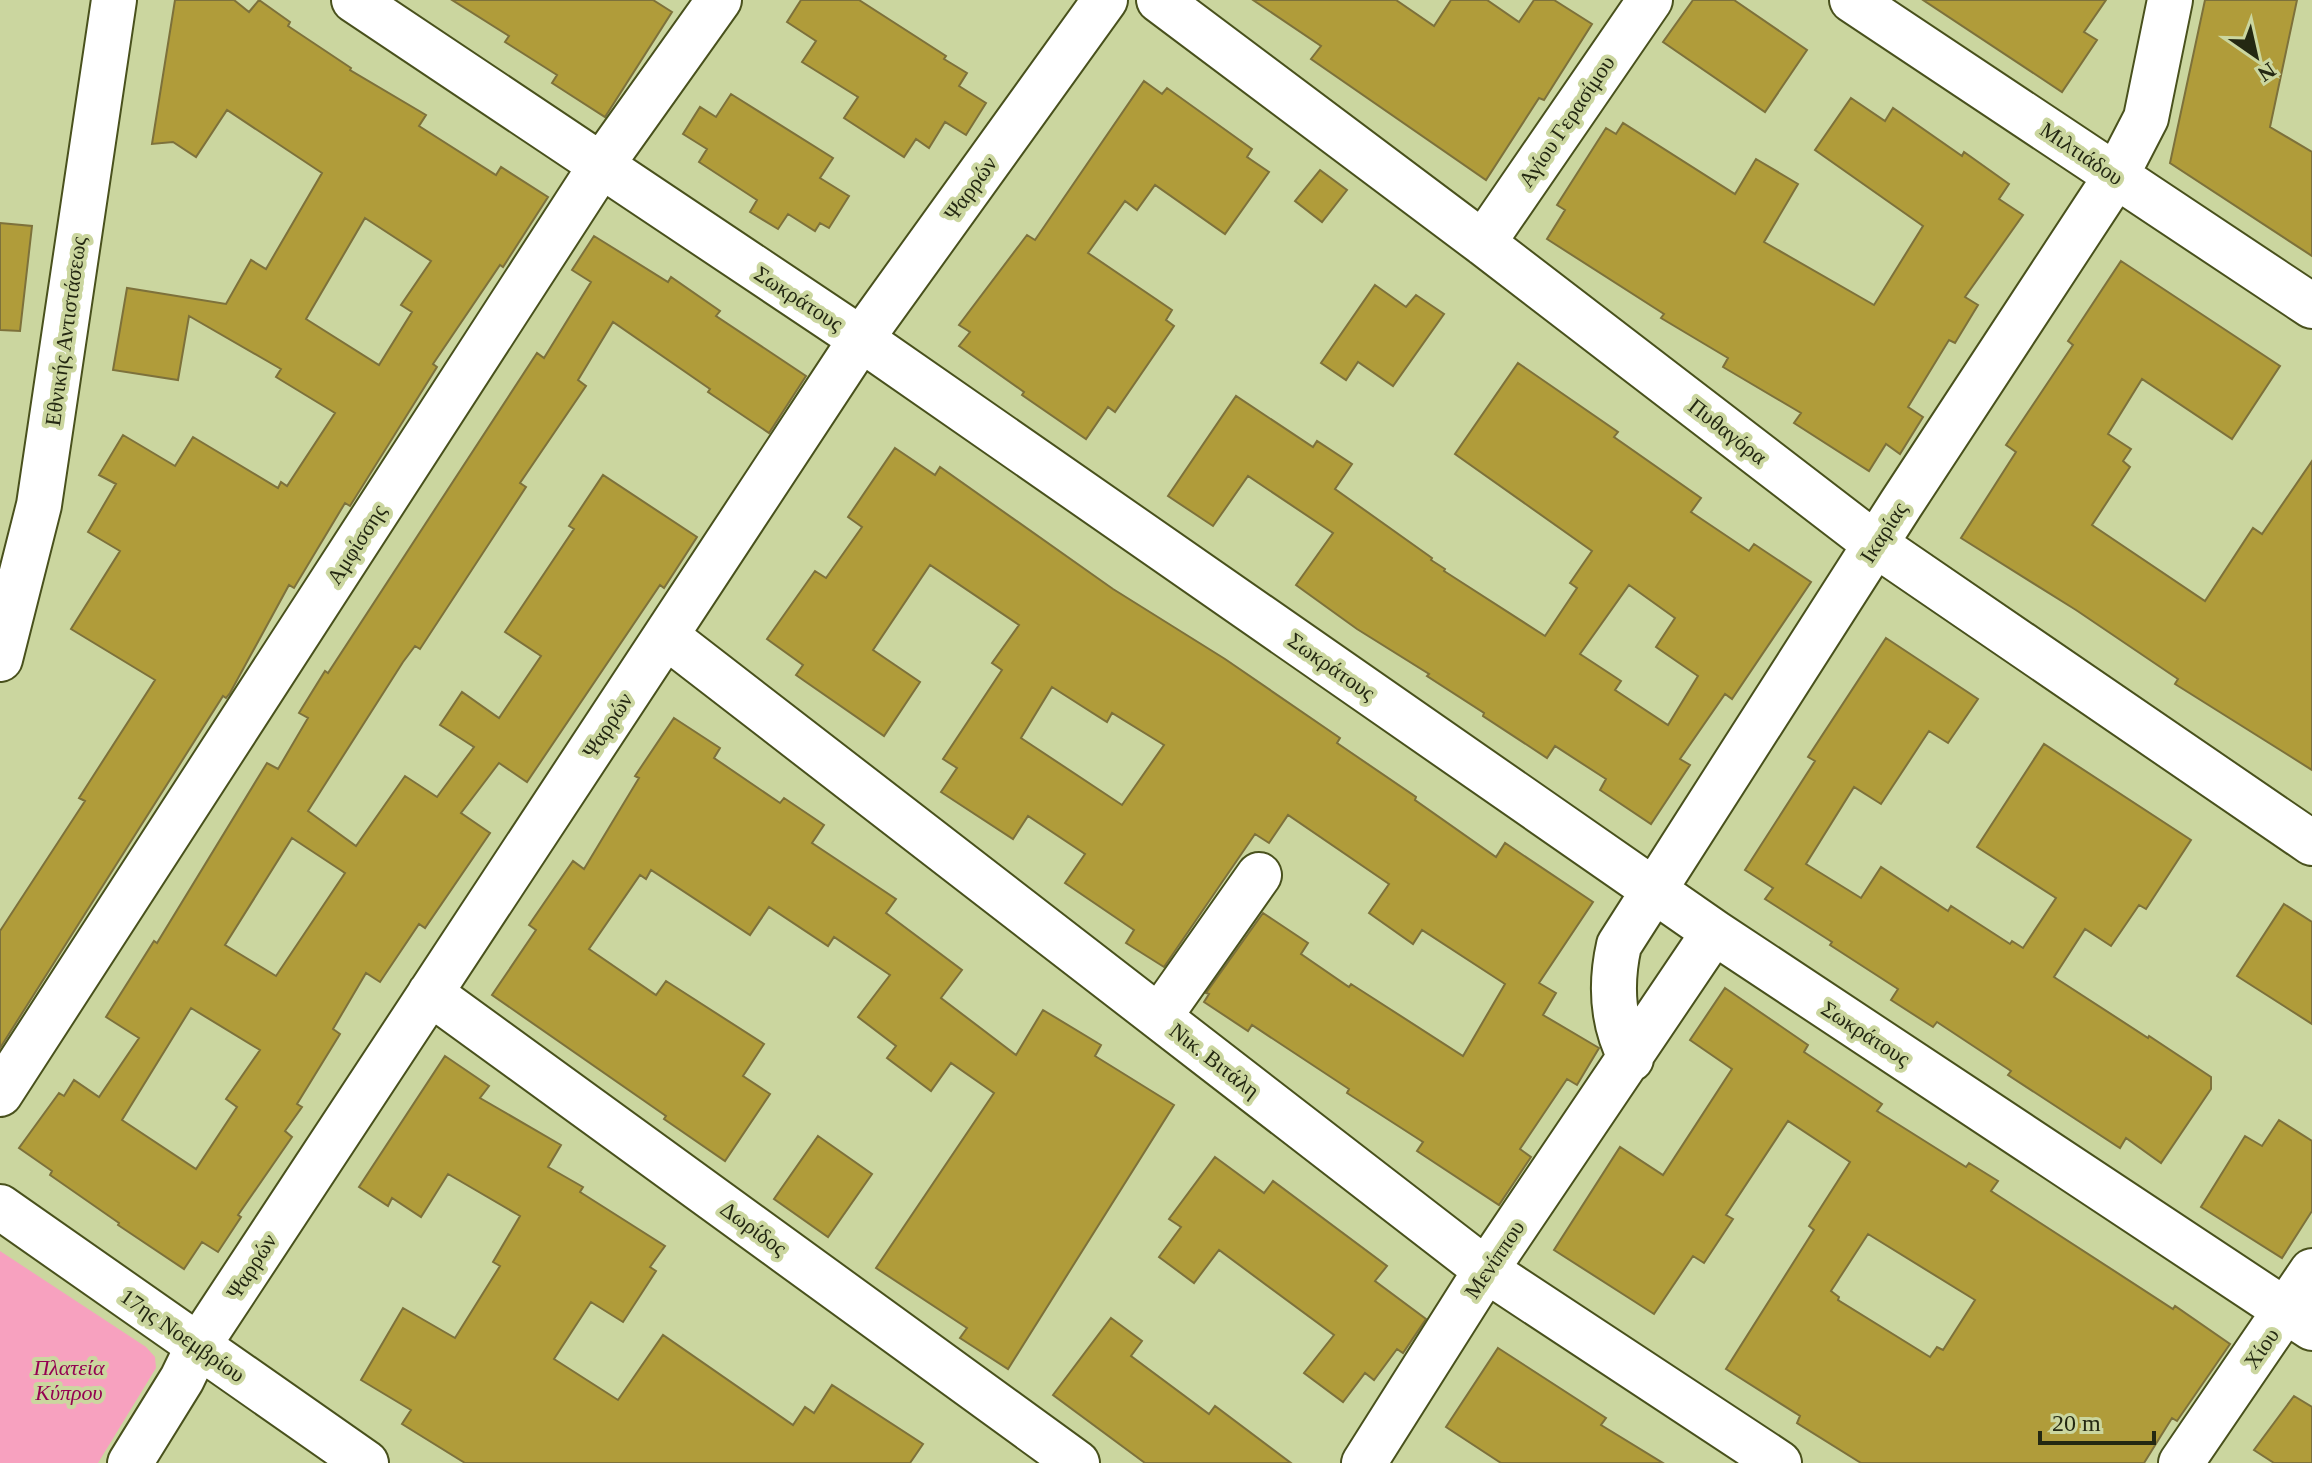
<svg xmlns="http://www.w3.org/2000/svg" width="2312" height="1463" font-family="Georgia,serif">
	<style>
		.green { fill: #f7a1bf }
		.building { fill: #b09c3a; stroke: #7d713b; stroke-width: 2; fill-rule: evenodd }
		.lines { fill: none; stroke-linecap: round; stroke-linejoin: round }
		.minor-casing { stroke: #49511d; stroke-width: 48 }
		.minor { stroke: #fff; stroke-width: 44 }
		.labels { text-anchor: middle; stroke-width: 8; stroke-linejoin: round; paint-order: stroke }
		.street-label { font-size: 22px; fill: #242812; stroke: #cbd69f }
		.park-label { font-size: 22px; font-style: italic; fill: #940051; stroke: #cbd69f }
	</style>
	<rect width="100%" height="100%" fill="#cbd69f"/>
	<path class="green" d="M0 1251 146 1347 155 1357 156 1368 98 1463H0Z"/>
	<path class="building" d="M175 0H234L249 12 259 0 290 22 288 26 351 68 350 70 426 115 419 126 496 175 501 167 548 197 503 267 500 265 433 364 437 367 350 506 345 503 294 588 289 585 230 693 226 698 223 696 0 1048V931L85 801 79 798 155 680 71 629 120 551 88 532 116 484 99 475 123 435 175 466 193 437 278 488 281 482 287 486 335 413 276 377 281 369 189 316 178 380 113 370 127 288 226 304 251 260 266 269 322 173 227 110 196 157 173 142 152 144ZM365 218 431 261 401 305 412 312 379 365 306 319Z
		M452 0H653L672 12 605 117 552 83 557 75 505 42 509 36Z
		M801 0H859L946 56 944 59 967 73 959 86 986 103 966 135 945 122 929 148 916 139 904 157 844 118 858 97 802 62 816 41 787 22Z
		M1253 0H1396L1434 26 1451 0H1487L1519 22 1534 0H1554L1592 24 1544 100 1539 98 1486 180 1311 59 1321 46Z
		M1693 0H1734L1807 50 1765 112 1663 42Z
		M1923 0H2106L2084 32 2097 40 2062 92Z
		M2205 0H2297L2270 127 2312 152V256L2170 163Z
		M1144 81 1162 94 1167 88 1252 149 1247 157 1269 172 1225 234 1155 185 1137 210 1125 201 1088 253 1172 310 1166 320 1174 326 1115 412 1108 407 1086 439 1022 395 1024 392 959 346 970 332 959 325 1027 235 1035 240Z
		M731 94 833 158 820 178 849 196 829 228 820 223 815 231 788 214 778 229 750 212 757 200 699 162 707 149 683 134 700 107 716 117Z
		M1851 98 1885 121 1893 108 1962 156 1964 152 2009 184 1999 199 2023 215 1965 297 1978 305 1955 343 1949 340 1908 407 1923 417 1900 454 1886 444 1869 471 1794 423 1801 413 1723 367 1728 358 1661 318 1664 314 1547 239 1565 210 1557 205 1606 128 1616 134 1623 123 1735 194 1756 159 1798 184 1764 242 1874 305 1923 226 1815 150Z
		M1320 170 1347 190 1322 222 1295 201Z
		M0 223 32 226 20 331 0 330Z
		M594 236 668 282 671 277 720 311 716 316 806 376 769 433 708 392 710 389 613 322 578 380 586 386 520 483 526 487 420 649 415 646 403 662 308 811 356 846 405 776 437 797 474 747 440 725 462 692 499 718 541 656 505 632 574 529 569 526 603 475 697 537 664 588 660 585 527 782 499 763 461 813 490 833 425 928 419 924 380 982 366 973 333 1029 340 1034 297 1104 302 1107 285 1131 292 1137 238 1215 241 1217 218 1252 202 1242 184 1269 118 1225 119 1223 50 1175 52 1171 19 1148 59 1093 64 1096 74 1080 99 1097 139 1038 106 1017 154 941 157 943 267 763 278 769 308 718 299 713 325 671 328 673 537 353 544 358 591 282 572 270ZM292 838 345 873 276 976 225 945ZM191 1008 260 1050 226 1099 237 1107 196 1169 122 1120Z
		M2121 261 2280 366 2232 439 2142 379 2108 434 2131 449 2123 461 2130 467 2092 525 2205 601 2253 528 2262 534 2312 461V770L2175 684 2178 679 2076 610 1961 538 2016 452 2006 445 2073 345 2068 341Z
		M1375 285 1406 307 1416 295 1444 314 1393 386 1358 362 1346 380 1321 363Z
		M1518 363 1618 432 1614 437 1701 498 1691 512 1749 551 1754 544 1811 582 1732 699 1725 694 1680 759 1690 765 1651 824 1600 790 1606 779 1555 746 1547 758 1483 716 1484 713 1427 676 1429 674 1357 629 1296 585 1333 533 1248 476 1213 526 1168 496 1236 396 1313 447 1317 441 1352 464 1335 489 1432 558 1431 560 1445 569 1444 571 1545 636 1577 588 1570 583 1592 551 1455 454ZM1629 585 1675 618 1656 647 1698 676 1668 725 1615 690 1621 681 1580 654Z
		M895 448 935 475 940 467 1113 589 1225 659 1340 738 1337 743 1416 797 1415 800 1496 857 1505 843 1593 902 1539 983 1556 993 1543 1015 1599 1048 1577 1085 1567 1079 1520 1149 1531 1157 1499 1205 1417 1151 1423 1142 1347 1093 1349 1089 1252 1025 1248 1031 1204 1002 1209 994 1206 993 1263 913 1308 943 1301 954 1349 987 1351 984 1463 1056 1505 984 1422 930 1413 944 1369 913 1389 884 1288 815 1269 843 1255 834 1164 967 1126 943 1134 930 1065 883 1085 854 1028 816 1013 839 941 792 957 768 943 759 1002 670 992 663 1019 625 930 565 873 650 920 682 884 736 796 675 803 665 767 639 815 571 826 578 862 527 848 517ZM1052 687 1107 722 1112 713 1164 745 1122 805 1021 738Z
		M1886 638 1978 699 1948 743 1929 731 1881 804 1854 787 1806 864 1861 898 1881 867 1948 911 1951 906 2010 944 2012 941 2023 948 2056 898 1977 847 2044 744 2191 840 2146 909 2139 905 2111 946 2085 929 2054 977 2148 1038 2149 1036 2211 1077V1089L2161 1163 2126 1138 2120 1148 2008 1075 2011 1071 1937 1022 1933 1027 1891 1000 1898 989 1830 945 1832 942 1765 899 1773 888 1745 870 1815 761 1808 757Z
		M674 718 720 748 714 758 780 803 784 798 824 825 812 843 896 899 886 913 962 970 941 998 1016 1055 1043 1010 1101 1045 1095 1056 1174 1105 1008 1369 960 1338 967 1328 876 1268 994 1093 951 1063 931 1091 887 1058 896 1046 858 1017 890 975 834 937 828 946 769 907 750 935 651 870 646 879 640 875 589 949 656 995 666 981 764 1044 743 1076 770 1094 725 1161 664 1119 666 1116 492 995 536 930 529 925 573 861 584 869 639 778 635 776Z
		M2284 904 2312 922V1024L2237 976Z
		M1725 988 1808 1045 1804 1052 1882 1104 1877 1111 1966 1167 1969 1163 1998 1181 1991 1191 2173 1309 2175 1306 2230 1344 2177 1421 2172 1418 2144 1463H1861L1797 1423 1800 1416 1726 1369 1814 1230 1809 1226 1850 1162 1788 1121 1726 1215 1733 1219 1704 1263 1693 1256 1654 1314 1554 1250 1620 1147 1663 1175 1732 1069 1690 1040ZM1868 1234 1975 1300 1943 1350 1937 1347 1930 1357 1838 1300 1839 1297 1831 1291Z
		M445 1056 489 1086 480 1098 561 1145 548 1167 583 1187 580 1192 665 1246 650 1267 656 1271 623 1322 591 1302 554 1359 618 1400 663 1335 793 1425 805 1407 814 1413 832 1385 923 1444 910 1463H465L402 1424 411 1410 361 1380 403 1308 455 1338 500 1266 493 1262 520 1216 448 1174 421 1217 392 1198 388 1206 359 1187Z
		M2279 1120 2312 1141V1211L2282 1258 2201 1207 2245 1136 2262 1146Z
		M818 1136 872 1174 828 1237 774 1199Z
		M1215 1157 1264 1193 1273 1181 1387 1266 1375 1281 1426 1319 1403 1353 1397 1349 1374 1380 1365 1373 1343 1402 1304 1373 1334 1335 1219 1250 1194 1283 1159 1257 1181 1227 1169 1219Z
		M1111 1318 1142 1341 1131 1356 1209 1414 1215 1406 1291 1463H1145L1053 1395Z
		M1498 1348 1606 1418 1601 1425 1663 1463H1501L1446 1427Z
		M2294 1396 2312 1407V1463H2274L2254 1450Z"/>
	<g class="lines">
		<g class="minor-casing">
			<path id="minor" d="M354 0 861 339 1714 932 2312 1328
				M1159 0 1483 243 1875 544 2312 843
				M1852 0 2312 306
				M1483 243 1650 0
				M666 636 1486 1270 1779 1463
				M0 659 39 505 114 0
				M430 993 1077 1463
				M1159 1017 1259 875
				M1631 1059C1612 1023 1610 985 1619 945L1901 504 2116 176 2146 118 2170 0
				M0 1094 600 167 719 0
				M0 1207 366 1463
				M130 1463 182 1379 198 1346 861 339 1105 0
				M1364 1463 1486 1270 1714 932
				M2181 1463 2312 1271"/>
		</g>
		<use href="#minor" class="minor"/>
	</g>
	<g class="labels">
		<g class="street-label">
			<text transform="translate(1566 121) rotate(-56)" y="8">Αγίου Γερασίμου</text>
			<text transform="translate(2082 153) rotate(34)" y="8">Μιλτιάδου</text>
			<text transform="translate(970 188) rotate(-54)" y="8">Ψαρρών</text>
			<text transform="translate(799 298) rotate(33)" y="8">Σωκράτους</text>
			<text transform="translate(65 331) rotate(-82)" y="8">Εθνικής Αντιστάσεως</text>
			<text transform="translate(1728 431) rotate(38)" y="8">Πυθαγόρα</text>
			<text transform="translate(1883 532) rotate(-57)" y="8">Ικαρίας</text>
			<text transform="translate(356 544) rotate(-57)" y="8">Αμφίσσης</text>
			<text transform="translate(1332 666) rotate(35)" y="8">Σωκράτους</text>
			<text transform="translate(607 725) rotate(-57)" y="8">Ψαρρών</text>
			<text transform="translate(1866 1033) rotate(33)" y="8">Σωκράτους</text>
			<text transform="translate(1215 1060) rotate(38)" y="8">Νικ. Βιτάλη</text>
			<text transform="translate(754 1228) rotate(36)" y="8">Δωρίδος</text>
			<text transform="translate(1494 1259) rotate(-56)" y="8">Μενίππου</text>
			<text transform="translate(251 1266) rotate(-57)" y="8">Ψαρρών</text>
			<text transform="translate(183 1335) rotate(35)" y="8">17ης Νοεμβρίου</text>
			<text transform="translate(2261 1348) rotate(-55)" y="8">Χίου</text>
		</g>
		<g class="park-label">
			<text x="69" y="1375">Πλατεία<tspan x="69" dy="25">Κύπρου</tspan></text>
		</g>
	</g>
	<g transform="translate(2256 56) rotate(146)" stroke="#cbd69f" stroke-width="6" paint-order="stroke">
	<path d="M0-6L14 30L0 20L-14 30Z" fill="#242812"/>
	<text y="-12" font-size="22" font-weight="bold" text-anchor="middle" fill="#242812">N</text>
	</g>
	<path d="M2040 1431v12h114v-12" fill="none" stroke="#242812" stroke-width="4"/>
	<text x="2052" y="1431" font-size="24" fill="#242812" stroke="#cbd69f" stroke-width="6" paint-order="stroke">20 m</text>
</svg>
